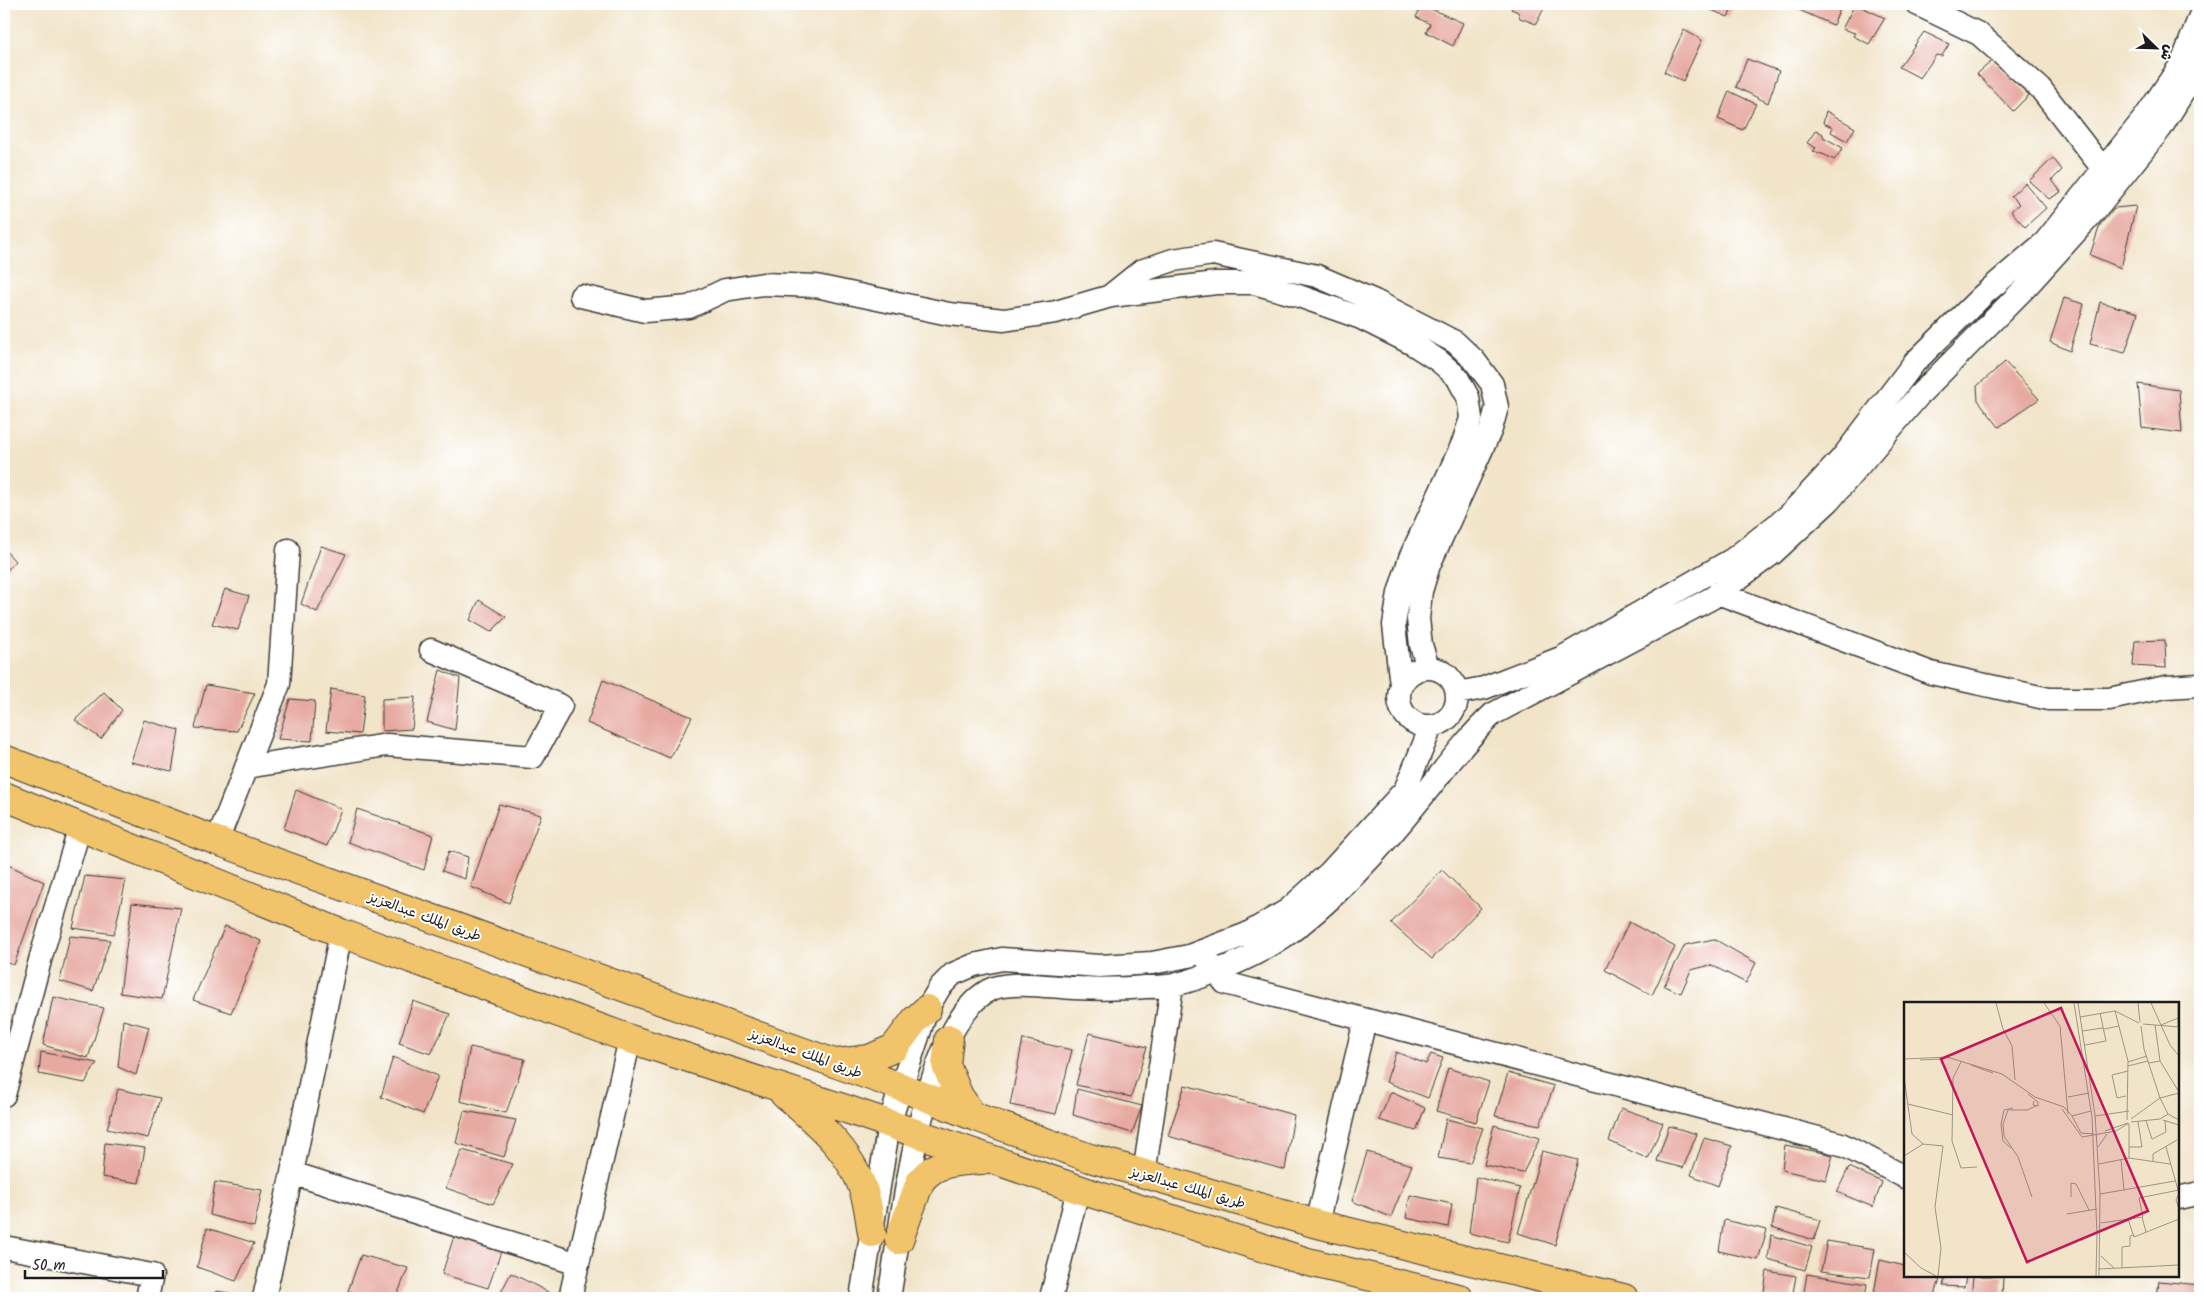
<svg xmlns="http://www.w3.org/2000/svg" width="2204" height="1302" font-family="Kalam,'Playpen Sans Arabic',sans-serif">
	<style>
		.building { fill: #e7aaa2 }
		.lines { fill: none; stroke-linecap: round; stroke-linejoin: round }
		.minor-casing { stroke: #3c3a36; stroke-width: 25 }
		.major-casing { stroke: #3c3a36; stroke-width: 30 }
		.minor { stroke: #fff; stroke-width: 22 }
		.major { stroke: #f1c36a; stroke-width: 28 }
		.labels { text-anchor: middle; stroke-width: 4; stroke-linejoin: round; paint-order: stroke }
		.street-label { font-size: 14px; fill: #1c1c1c; stroke: #fff }
		.inset-road { fill: none; stroke: #9c9484; stroke-width: 1 }
		.view { fill: #c2185b; fill-opacity: 0.15; stroke: #c2185b; stroke-width: 2.5 }
		.inset-edge { fill: none; stroke: #1c1c1c; stroke-width: 2.5 }
	</style>
	<rect width="100%" height="100%" fill="#fff"/>
	<filter id="ink" filterUnits="userSpaceOnUse"><feTurbulence type="fractalNoise" baseFrequency=".02" numOctaves="2"/><feDisplacementMap in="SourceGraphic" scale="10" xChannelSelector="R" yChannelSelector="G"/><feConvolveMatrix kernelMatrix="1 2 1 2 8 2 1 2 1" color-interpolation-filters="sRGB"/></filter>
	<filter id="wash" filterUnits="userSpaceOnUse"><feTurbulence type="fractalNoise" baseFrequency=".0096" numOctaves="4" result="noise"/><feDisplacementMap in="SourceGraphic" scale="20" xChannelSelector="R" yChannelSelector="G"/><feGaussianBlur stdDeviation="1.12" result="paint"/><feColorMatrix in="noise" values="0 0 0 0 0 0 0 0 0 0 0 0 0 0 0 0 0 1.4 0 .05"/><feComposite in="paint" operator="in"/></filter>
	<g filter="url(#wash)">
		<rect width="100%" height="100%" fill="#f1e4c9"/>
		<g id="blocks">
			<path class="building" d="M1510 4H1546L1536 24 1520 18 1518 12 1511 9 1513 5Z
				M1697 4H1735L1728 17Z
				M1799 4H1842L1833 25 1797 9Z
				M1855 4 1885 18 1869 44 1853 36 1855 33 1842 29Z
				M1422 5 1463 23 1453 46 1426 32 1430 24 1416 17Z
				M1684 30 1702 40 1683 81 1664 72Z
				M1924 32 1949 44 1942 56 1936 55 1920 78 1899 67Z
				M1747 59 1779 71 1768 103 1736 87Z
				M1993 60 2029 95 2013 111 1977 74Z
				M1729 91 1756 104 1743 130 1718 119Z
				M1826 111 1855 128 1847 141 1831 132 1833 127 1823 123Z
				M1816 130 1823 134V137L1843 148 1834 160 1825 155 1813 151 1816 148 1807 143Z
				M2053 158 2062 170 2052 180 2061 192 2049 199 2029 181Z
				M2025 183 2046 208 2025 227 2011 211 2019 204 2011 196Z
				M2136 206 2121 268 2090 255 2100 225 2114 208Z
				M2064 298 2084 304 2070 351 2050 342Z
				M2100 302 2138 313 2125 353 2090 344Z
				M2005 362 2039 399 1999 427 1978 400 1977 386Z
				M2138 384 2179 390 2182 433 2142 428Z
				M321 546 346 554 317 612 301 604Z
				M4 549 15 561 4 574Z
				M225 589 249 596 238 630 212 624Z
				M479 600 506 617 491 632 470 620Z
				M2165 640 2166 668 2133 666 2135 641Z
				M440 670 460 678 455 730 427 722Z
				M603 680 692 717 670 758 587 723Z
				M206 685 255 693 237 731 195 728Z
				M331 689 365 695 360 734 326 731Z
				M104 692 122 710 101 739 75 720Z
				M415 697 412 729 382 731V699Z
				M290 699 315 701 312 741 278 739Z
				M144 720 179 730 172 771 131 762Z
				M296 790 341 809 327 846 284 829Z
				M499 804 541 815 509 903 471 887Z
				M357 809 433 835 424 870 348 842Z
				M449 851 468 857 465 879 442 871Z
				M4 863 44 882 14 965 4 962Z
				M1442 870 1481 908 1432 959 1391 923Z
				M85 876 126 880 114 934 73 928Z
				M132 903 181 908 162 999 120 993Z
				M1629 922 1675 947 1652 995 1605 970Z
				M225 926 261 941 231 1013 193 1000Z
				M70 936 110 940 93 991 60 981Z
				M1714 939 1756 963 1746 983 1711 965 1691 970 1681 993 1664 986 1685 945Z
				M53 997 104 1008 88 1058 43 1045Z
				M413 1001 450 1014 431 1054 399 1043Z
				M123 1020 149 1027 136 1075 118 1067Z
				M1089 1033 1147 1047 1131 1097 1076 1085Z
				M1023 1039 1072 1050 1056 1114 1010 1105Z
				M470 1047 525 1059 506 1113 460 1101Z
				M41 1052 97 1063 85 1083 39 1074Z
				M1396 1052 1426 1064 1431 1054 1443 1058 1428 1098 1386 1082Z
				M393 1057 438 1076 423 1114 381 1097Z
				M1448 1068 1489 1082 1476 1122 1436 1111Z
				M1508 1073 1554 1086 1540 1125 1495 1116Z
				M1185 1085 1294 1115 1285 1170 1168 1136Z
				M118 1089 160 1098 148 1138 107 1129Z
				M1077 1089 1142 1106 1132 1133 1073 1115Z
				M1391 1092 1425 1108 1416 1131 1379 1120Z
				M1621 1108 1663 1123 1648 1159 1609 1141Z
				M464 1111 516 1120 504 1157 456 1143Z
				M1446 1119 1483 1128 1470 1163 1438 1158Z
				M1494 1125 1540 1138 1523 1173 1484 1165Z
				M1669 1126 1697 1134 1683 1168 1657 1161Z
				M1704 1138 1732 1146 1718 1186 1691 1175Z
				M105 1143 145 1148 139 1183 102 1177Z
				M1785 1145 1833 1155 1826 1180 1782 1170Z
				M462 1150 513 1164 493 1204 446 1188Z
				M1542 1151 1578 1160 1555 1245 1518 1233Z
				M1367 1152 1412 1165 1391 1217 1352 1201Z
				M1849 1167 1882 1182 1873 1207 1837 1192Z
				M1476 1177 1520 1188 1508 1242 1469 1233Z
				M215 1182 262 1190 254 1227 210 1215Z
				M1410 1195 1452 1204 1448 1227 1406 1218Z
				M1776 1208 1820 1220 1814 1240 1772 1227Z
				M1724 1220 1767 1230 1758 1260 1719 1251Z
				M207 1228 254 1243 236 1281 197 1267Z
				M455 1233 503 1246 488 1288 442 1274Z
				M1771 1235 1812 1247 1805 1270 1768 1259Z
				M1827 1241 1875 1249 1870 1277 1821 1271Z
				M361 1255 408 1268 396 1298H378L348 1291Z
				M1880 1260 1905 1266V1276H1941L1934 1298H1873Z
				M1767 1271 1796 1276 1792 1298H1763Z
				M511 1273 548 1292 546 1298H498Z
				M1807 1274 1867 1284 1865 1298H1803Z
				M1945 1276H1966L1964 1287 1943 1286Z
				M1973 1276H2003L2002 1298H1971Z
				M2159 1281 2200 1285V1298H2157Z
				M216 1291 251 1297V1298H214Z"/>
		</g>
	</g>
	<g filter="url(#ink)">
		<use href="#blocks" fill-opacity="0" stroke="#3c3a36" stroke-width="1"/>
		<g class="lines">
			<g class="minor-casing">
				<path id="minor" d="M1917 4 1979 34 2040 88 2103 169
					M1111 295 1141 271 1173 260 1213 254 1317 276 1375 301 1455 342 1474 360 1492 384 1497 407 1491 429 1429 565 1421 591 1418 619 1421 645 1428 668
					M581 296 645 311 689 307 725 290 763 284 816 286 949 314 1004 320 1056 312 1111 296 1216 283H1254L1296 295 1361 318 1413 344 1439 361 1457 377 1468 397 1471 418 1463 443 1410 558 1399 593 1394 625 1401 685
					M1718 593 1931 673 2049 699H2109L2166 687 2200 685
					M1399 697a29 29 0 1 1 58 0a29 29 0 1 1-58 0Z
					M1457 693 1484 688 1561 658 1733 559 1788 516 1842 458 1914 363 1983 295 2045 242 2146 116 2182 63 2200 16
					M246 767 387 745 533 757 561 706 431 650
					M217 841 279 684 288 550
					M1207 959 1225 983 1841 1144 1905 1177
					M4 1095 42 953 80 827
					M292 1173 578 1264
					M1144 1174 1172 986
					M2178 1198 2200 1193
					M1317 1224 1365 1020
					M4 1247 152 1275 147 1298
					M264 1298 292 1173 341 933
					M570 1298 630 1039
					M861 1298 889 1124 927 1009 940 987 953 974 974 965 1002 959 1099 966 1152 963 1189 956 1247 934 1288 910 1330 872 1405 790 1431 727
					M889 1298C901 1229 922 1016 994 988 1014 981 1052 987 1074 988 1098 989 1122 989 1145 987 1155 987 1165 987 1174 985 1207 977 1254 957 1282 938 1331 905 1385 844 1422 797 1445 769 1466 739 1493 714L1712 598 1772 554 1829 501 1920 394 2028 285 2092 214 2161 128 2200 65
					M1051 1298 1078 1190"/>
			</g>
			<g class="major-casing">
				<path id="major" d="M4 759 217 841 901 1087 973 1116 1090 1158 1317 1224 1624 1298
					M4 796 341 933 630 1039 846 1109 1090 1193 1308 1262 1459 1298
					M949 1039 946 1065 959 1096 973 1116
					M837 1063 869 1059 894 1048 915 1020 927 1009
					M784 1094C818 1123 855 1154 866 1199 869 1210 870 1222 872 1233
					M899 1240 920 1182C934 1161 960 1161 982 1160"/>
			</g>
			<use href="#minor" class="minor"/>
			<use href="#major" class="major"/>
		</g>
	</g>
	<g class="labels">
		<g class="street-label">
			<text transform="translate(425 916) rotate(20)" y="5">طريق الملك عبدالعزيز</text>
			<text transform="translate(806 1053) rotate(20)" y="5">طريق الملك عبدالعزيز</text>
			<text transform="translate(1188 1187) rotate(16)" y="5">طريق الملك عبدالعزيز</text>
		</g>
	</g>
	<g transform="translate(1904 1002)">
		<rect width="275" height="275" fill="#f1e4c9"/>
		<path class="inset-road" d="M92 1 99 27 108 44 111 78M140 1 156 24 164 112M170 1 188 115 193 232 192 274M174 1 191 113 196 192 195 274M234 1 236 20M247 1 266 43 275 54M211 9 224 59 223 118M176 15 211 9 235 21M239 22 275 25M257 23 274 16M237 24 240 47 256 96 264 112 275 118M274 25V1M200 27 215 24M178 29 199 26M181 43 202 39 196 11M0 57 43 55 98 72 131 95 160 105 168 114 177 131 190 132M16 58 39 57M256 59 275 90M57 60 49 76 48 139 57 166 73 165M224 60 243 54M245 61 256 59 251 23M67 63 89 71M224 64 244 59M0 75 8 132 19 142 39 144 31 205 37 246 34 274M124 92 134 100V104L129 103 130 99M222 94 213 96 208 73 224 69M164 95 185 91M4 102 49 113M158 107 178 135 212 129 225 121M168 114 187 109M191 114 225 109M227 117 256 96 275 91M259 118 275 123M242 119 248 137 262 130 261 118M227 120 256 117 264 112M201 129 224 121M194 145 203 132M225 145H238L234 120M262 145 274 188M107 146 99 139 97 122 100 108 109 106M0 154 19 142M225 156V122M217 158 220 188M249 160V152L273 138M195 162 225 156 266 162M275 191 272 198 275 207M196 192 271 179M128 195 114 155 100 134 99 122 104 108H123L132 104M167 195V181L172 182 185 208M163 212 193 207M238 215 242 230M224 217 230 235 275 217M197 221 239 215 235 196 275 188M0 250 17 266 32 274M197 254 210 266M218 266V245L226 244V234L229 233M194 267 275 263"/>
		<path class="view" d="M157 6 244 209 123 260 37 57Z"/>
		<rect width="275" height="275" class="inset-edge"/>
	</g>
	<rect width="2204" height="1302" fill="none" stroke="#fff" stroke-width="20"/>
	<g transform="translate(2156 48) rotate(113)" stroke="#ffffff" stroke-width="4" paint-order="stroke">
	<path d="M0-4L9 19L0 12L-9 19Z" fill="#1c1c1c"/>
	<text y="-8" font-size="14" font-weight="bold" text-anchor="middle" fill="#1c1c1c">ش</text>
	</g>
	<path d="M25 1270v8h138v-8" fill="none" stroke="#1c1c1c" stroke-width="2.5"/>
	<text x="32" y="1270" font-size="15" fill="#1c1c1c" stroke="#ffffff" stroke-width="4" paint-order="stroke">50 m</text>
</svg>
